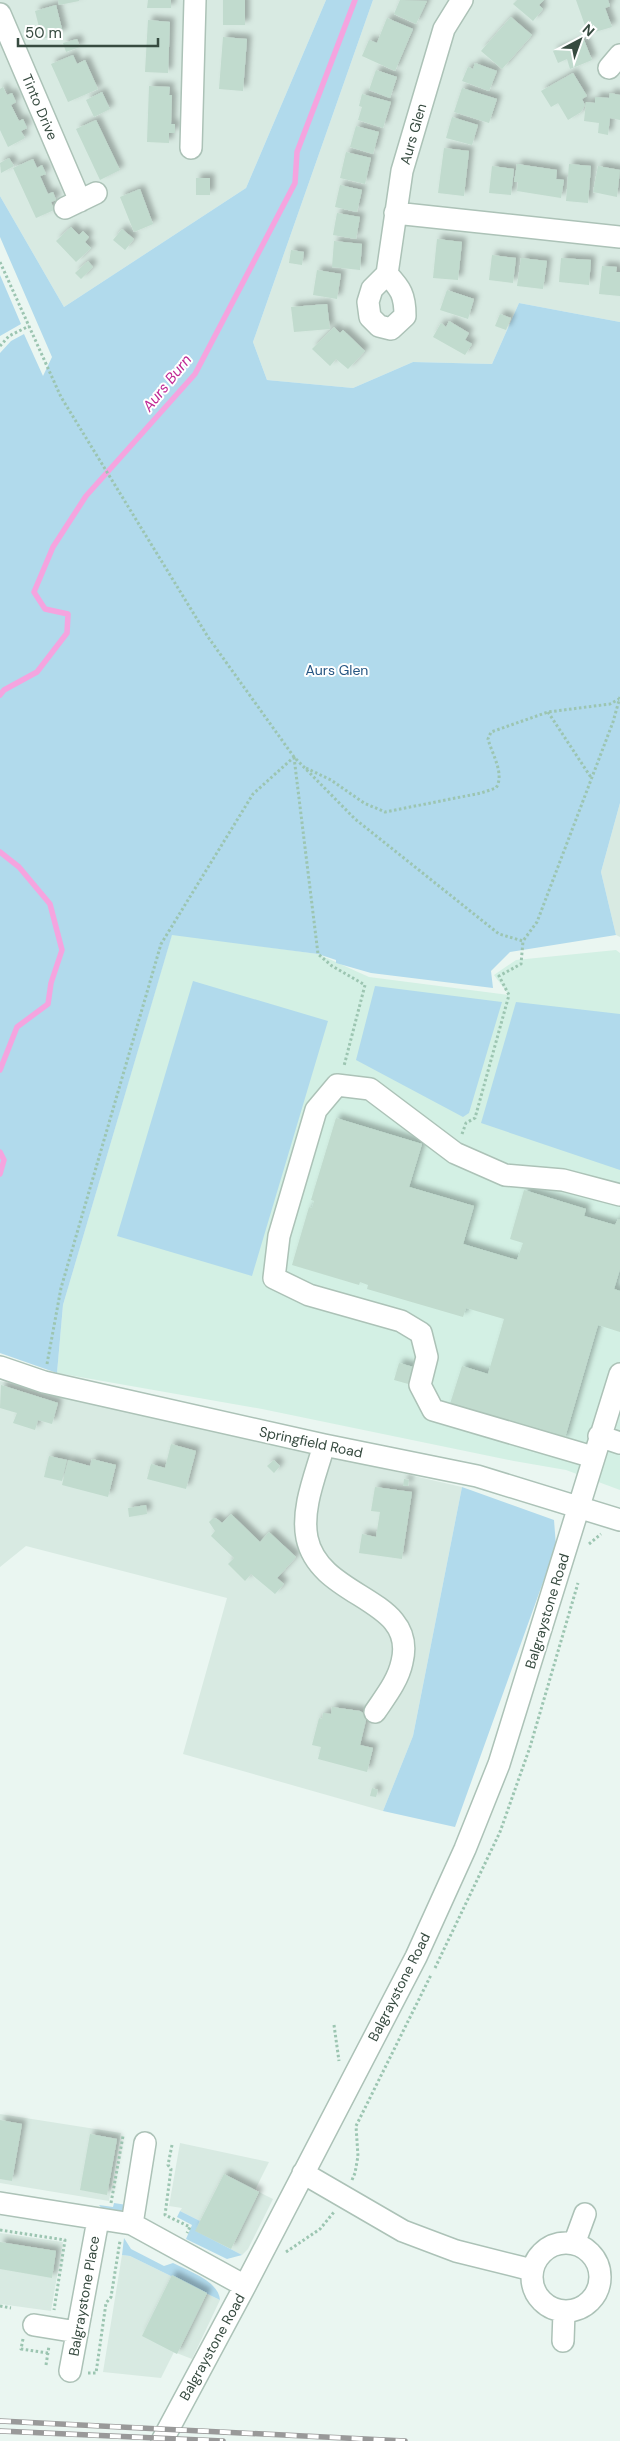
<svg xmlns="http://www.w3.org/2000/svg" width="620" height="2441" font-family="'DM Sans',sans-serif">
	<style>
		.residential { fill: #d8eae2 }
		.education { fill: #d3f0e4 }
		.green { fill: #b1daec }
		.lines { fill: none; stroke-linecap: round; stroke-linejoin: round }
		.stream { stroke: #f5a4df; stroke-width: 5.5 }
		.building { fill: #c1dbce; filter: url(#shadow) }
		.minor-casing { stroke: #acc2b7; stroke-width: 24 }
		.path { stroke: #9cc5b1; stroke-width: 3; stroke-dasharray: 2.5 2.5; stroke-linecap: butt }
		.minor { stroke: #fff; stroke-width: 21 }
		.rail-casing { stroke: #999; stroke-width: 5.5 }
		.rail { stroke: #fff; stroke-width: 4; stroke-dasharray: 11; stroke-linecap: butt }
		.labels { text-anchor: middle; stroke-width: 4; stroke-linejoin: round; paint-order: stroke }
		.street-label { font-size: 14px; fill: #374b40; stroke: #fff }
		.park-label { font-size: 14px; fill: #255582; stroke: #fff }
		.water-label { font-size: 15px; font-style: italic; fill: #bf2894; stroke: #fff }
	</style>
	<defs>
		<filter id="shadow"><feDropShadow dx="4.5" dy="-4.5" stdDeviation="2.5" flood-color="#0004"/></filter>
	</defs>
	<rect width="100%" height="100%" fill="#eaf6f1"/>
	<path class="residential" d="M0 0H326L246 188 64 307 0 196Z
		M373 0H620V322L519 303 492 364 413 362 353 388 267 380 253 342Z
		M620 803V937L616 935 601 872Z
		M0 1381 462 1487 413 1736 383 1811 183 1754 227 1598 26 1546 0 1567Z
		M0 2114 121 2133 109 2201 0 2183Z
		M180 2143 269 2162 255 2190 273 2199 248 2249 242 2255 195 2231 200 2221 180 2211 182 2208 169 2206Z
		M0 2233 63 2242 51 2311 0 2304Z
		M122 2255 130 2256 220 2300 192 2359 174 2352 161 2378 103 2372Z"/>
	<path class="education" d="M172 934 318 954 369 977 509 995 494 975 516 960 616 950 620 953V1490L566 1470 514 1461 262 1409 57 1373 63 1305Z"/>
	<path class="green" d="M326 0H373L253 342 267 380 353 388 413 362 492 364 519 303 620 322V803L601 872 616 935 510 952 491 971 493 988 371 973 336 963V960L318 954 172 935 63 1305 57 1373 0 1353V353L11 341 24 334 43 376 52 357 0 237V196L64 307 246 188Z
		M0 275 21 324 0 336Z
		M193 981 328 1021 252 1276 117 1236Z
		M375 986 502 1002 469 1113 463 1117 356 1060Z
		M516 1002 620 1014V1170L481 1123Z
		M462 1487 554 1520 556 1546 455 1827 383 1811 413 1736Z
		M114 2203 127 2205 121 2212H105L99 2205 113 2207Z
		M180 2211 200 2221 196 2231 242 2255 227 2259 186 2239 192 2225 177 2217Z
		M124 2238 131 2249 164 2266 173 2263C188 2271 219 2281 220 2300L130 2256 122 2255Z"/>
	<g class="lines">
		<path class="stream" d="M0 695 4 690 37 672 67 633 68 614 45 609 34 592 53 547 86 496 195 374 295 183 297 152 355 0
			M0 852 19 867 50 904 62 950 51 983 48 1004 17 1027 0 1070
			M0 1152 4 1160 0 1174"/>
	</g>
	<path class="building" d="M58 0H79V1L59 5Z
		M148 0H171V8H147Z
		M223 0H245V25H223Z
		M400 0 427 1 416 24 394 14Z
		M517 0H544L539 5 543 9 533 21 513 4Z
		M576 0H608L610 6 605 8 612 27 588 34Z
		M56 5 63 33 42 39 35 11Z
		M511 17 532 35 502 69 481 51Z
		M387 18 413 29 395 71 362 56 369 40 377 43Z
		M148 20 170 22 168 73 145 72Z
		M223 37 247 39 243 91 219 89Z
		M77 39 80 47 66 52 63 43Z
		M584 40 592 60 570 69 567 59 558 63 553 51Z
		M73 55 77 64 85 60 98 89 68 102 51 64Z
		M475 63 497 71 489 91 462 81 468 67 473 69Z
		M376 70 397 77 390 98 369 90Z
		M573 73 587 96 582 99 585 105 581 112 568 120 558 103 551 107 541 91Z
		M149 86 170 87 169 95H172L171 124H175V133H169V143L147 142Z
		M3 87 7 95 12 93 16 102 11 105 19 121 23 119 27 128 21 131 25 138 8 147 0 130V89Z
		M462 88 497 99 489 123 454 112Z
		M102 92 110 109 94 117 86 100Z
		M610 93 620 95V120L610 118 608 135 598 133 599 123 584 121 586 102 595 103V97L609 98Z
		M362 94 391 102 383 128 358 120 362 107 359 106Z
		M452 117 478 125 472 145 446 138Z
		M96 120 120 170 100 180 76 129Z
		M356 126 379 132 373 154 350 147Z
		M444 148 469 151 464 196 438 193Z
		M346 152 371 158 365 184 340 178Z
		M9 158 14 166 1 173 0 163Z
		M33 159 37 168 42 165 46 174 40 176 48 194 53 192 56 200 51 202 54 210 36 218 13 168Z
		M517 164 557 170 556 179 564 180 561 198 517 191 518 182H514Z
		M569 164 591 166 588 203 566 201Z
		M492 166 514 169 511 195 489 193Z
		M598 166 620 170 617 197 593 192Z
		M196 178H210V195H196Z
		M340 185 362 190 357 212 335 207Z
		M140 189 153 224 134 232 120 197Z
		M337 213 360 217 356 239 333 235Z
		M71 227 79 235 83 231 89 237 85 242 91 248 76 262 56 241Z
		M122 229 134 239 125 250 113 240Z
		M437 239 462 242 458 280 433 278Z
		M334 241 362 244 360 270 332 267Z
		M291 250 304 252 302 265 289 263Z
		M492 255 516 258 513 283 489 280Z
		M521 258 547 261 543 289 517 286Z
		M561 258 591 260 589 285 559 282Z
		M88 261 93 267 81 279 75 273Z
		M602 266 617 267 616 272H620V296L599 294Z
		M317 270 341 274 337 299 313 295Z
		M447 290 474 299 468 319 440 310Z
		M327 304 330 329 294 332 291 307Z
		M500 314 511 318 506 330 495 326Z
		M449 321 469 333 465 340 472 344 465 355 433 337 441 323 446 327Z
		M334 327 340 333 343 330 365 351 348 369 336 359 330 366 312 349Z
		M336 1118 422 1144 409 1187 474 1206 463 1244 517 1260 523 1243 510 1239 524 1190 586 1209 584 1216 615 1225 618 1219H620V1269L614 1289 620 1291V1332L598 1325 564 1441 449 1407 462 1366 488 1374 504 1319 466 1308 463 1317 367 1289 368 1285 360 1282 359 1285 292 1265 309 1207 312 1208 314 1201 311 1200Z
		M399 1363 417 1368 412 1385 394 1380Z
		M1 1385 58 1403 52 1424 38 1420 35 1430 13 1423 17 1413 0 1408Z
		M171 1444 196 1451 186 1489 147 1479 151 1464 165 1468Z
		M49 1456 67 1460 62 1481 44 1477Z
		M92 1459 116 1465 108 1497 62 1485 68 1460 90 1466Z
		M274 1460 280 1466 274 1473 267 1466Z
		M404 1479 409 1480 408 1486H403Z
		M375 1487 412 1492 402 1559 359 1553 362 1534 376 1537 380 1512 371 1511Z
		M146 1505 147 1514 129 1517 128 1508Z
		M231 1514 260 1542 269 1532 296 1557 277 1578 284 1584 275 1594 251 1574 245 1581 228 1564 234 1558 211 1536 215 1531 209 1522 213 1518 217 1519 222 1523Z
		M332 1707 360 1711 367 1716 360 1745 373 1748 367 1772 318 1759 321 1747 312 1745 319 1718 322 1719 323 1713 331 1714Z
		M372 1788 378 1790 376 1797 370 1796Z
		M0 2120 22 2124 12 2181 0 2179Z
		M90 2134 117 2139 107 2195 80 2190Z
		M224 2174 259 2192 231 2249 195 2231Z
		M0 2242 56 2251 52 2278 0 2269Z
		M172 2275 207 2293 177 2354 142 2336Z"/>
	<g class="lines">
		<g class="minor-casing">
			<path id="minor" d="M0 14 80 201
				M609 68 620 55
				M191 148 195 0
				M65 208 96 193
				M395 213 620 237
				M387 274C401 289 405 295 405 316L391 329 379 326 370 317 368 302 372 289 387 274 402 171 444 29 462 0
				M0 1367 44 1382 324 1445 477 1476 620 1520
				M599 1436 620 1443
				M324 1445C316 1474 301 1508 307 1538 320 1600 418 1597 402 1662 398 1681 385 1697 375 1712
				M593 1457 433 1410 420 1385 427 1357 421 1333 401 1321 309 1295 274 1278 279 1236 316 1110 337 1085 370 1089 455 1153 505 1175 563 1180 620 1195
				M303 2173 403 2231 456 2251 532 2270
				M0 2203 132 2224 245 2286
				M132 2224 145 2143
				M532 2277a34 34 0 1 1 68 0a34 34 0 1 1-68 0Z
				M574 2244 585 2214
				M34 2325 77 2332
				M563 2341 564 2312
				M70 2371 98 2220
				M162 2441 245 2286 416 1957 465 1849 499 1764 620 1374"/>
		</g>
		<path class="path" d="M0 262 61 397 208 637 294 757 355 819 499 934 523 941 537 922 613 722 620 697
			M0 346 9 336 29 326
			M548 712 592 779
			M294 757 318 954 332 966 365 985 344 1066
			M306 768 331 780 364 803 385 812 481 793 496 788C505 774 492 754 488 739L491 732 548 712 610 704 619 699
			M462 1134 466 1123 475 1118 509 995 499 976 521 964 523 941
			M47 1364 61 1288 161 944 253 794 294 757
			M589 1544 601 1534
			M435 1968 500 1832 530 1747 578 1583
			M334 2025 339 2061
			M172 2145 168 2165 171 2169 165 2215 190 2227 187 2233
			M352 2180 355 2173 358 2156 356 2126 431 1975
			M111 2203 123 2136
			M0 2230 65 2240 54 2310
			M286 2252 320 2229 334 2212
			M0 2306 11 2308
			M23 2339 21 2349 48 2353
			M46 2365 49 2346
			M88 2373H96L106 2303 111 2297 120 2241"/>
		<use href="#minor" class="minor"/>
		<g class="rail-casing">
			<path id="rail" d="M0 2421 405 2441
				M0 2431 223 2441"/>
		</g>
		<use href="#rail" class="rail"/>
	</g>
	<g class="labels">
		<g class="street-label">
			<text transform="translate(40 107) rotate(67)" y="5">Tinto Drive</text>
			<text transform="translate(413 134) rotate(-74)" y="5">Aurs Glen</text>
			<text transform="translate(311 1442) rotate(12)" y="5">Springfield Road</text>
			<text transform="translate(547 1611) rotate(-73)" y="5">Balgraystone Road</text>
			<text transform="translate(399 1987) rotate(-63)" y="5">Balgraystone Road</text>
			<text transform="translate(84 2296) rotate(-80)" y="5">Balgraystone Place</text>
			<text transform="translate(212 2347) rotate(-61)" y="5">Balgraystone Road</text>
		</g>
		<g class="park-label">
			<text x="337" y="675">Aurs Glen</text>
		</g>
		<g class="water-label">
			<text transform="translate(167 383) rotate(-51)" y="5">Aurs Burn</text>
		</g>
	</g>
	<g transform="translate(580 40) rotate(41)" stroke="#ffffff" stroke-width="4" paint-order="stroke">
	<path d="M0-4L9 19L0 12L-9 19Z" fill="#374b40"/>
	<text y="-8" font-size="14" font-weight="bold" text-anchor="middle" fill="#374b40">N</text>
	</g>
	<path d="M18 38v8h140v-8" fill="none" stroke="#374b40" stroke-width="2.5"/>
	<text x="25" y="38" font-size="15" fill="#374b40" stroke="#ffffff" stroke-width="4" paint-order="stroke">50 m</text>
</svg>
